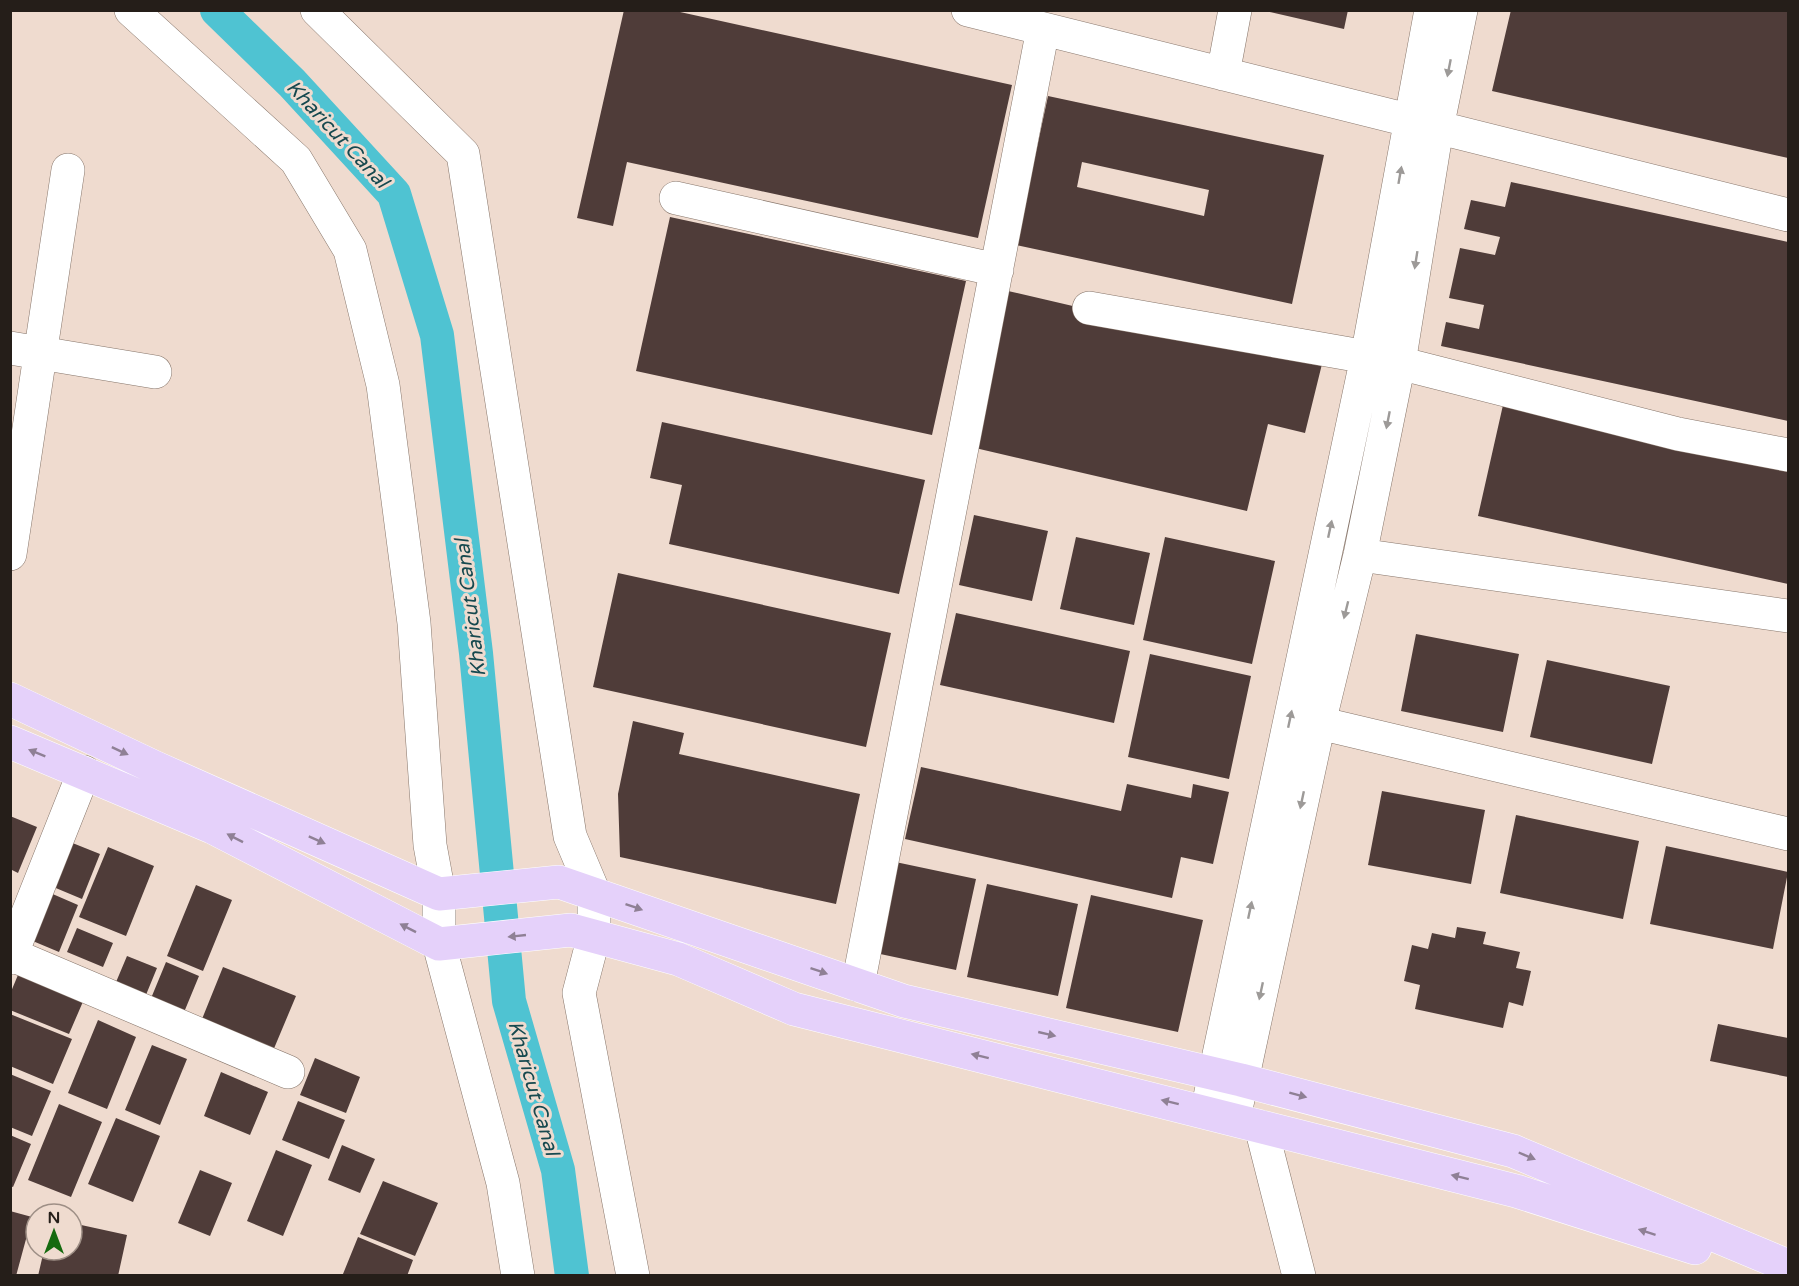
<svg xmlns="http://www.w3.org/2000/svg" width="1799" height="1286" font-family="'Varela Round',sans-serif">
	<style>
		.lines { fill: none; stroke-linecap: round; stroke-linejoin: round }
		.canal { stroke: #4fc3d2; stroke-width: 34 }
		.building { fill: #4f3c39; fill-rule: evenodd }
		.minor-casing { stroke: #87766b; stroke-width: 34 }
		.major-casing { stroke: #fff; stroke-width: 34 }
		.minor { stroke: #fff; stroke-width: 33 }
		.major { stroke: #e5d1fa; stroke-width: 33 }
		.oneway { fill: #9d9a98 }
		.oneway2 { fill: #8f8095 }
		.labels { text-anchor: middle; stroke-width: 6; stroke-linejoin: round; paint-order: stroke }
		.water-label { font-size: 20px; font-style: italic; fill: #16494f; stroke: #efdbcf }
	</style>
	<rect width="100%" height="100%" fill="#efdbcf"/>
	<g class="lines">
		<path class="canal" d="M217 10 292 83 394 194 437 335 476 653 509 1001 558 1170 572 1276"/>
	</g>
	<path class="building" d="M624 10H671L1012 85 978 238 627 162 613 226 577 218Z
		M1261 10H1348L1344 29Z
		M1511 10H1788V158L1492 91Z
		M1048 96 1324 155 1292 304 1016 245ZM1082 162 1209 190 1204 216 1077 187Z
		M1511 182 1788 242V421L1441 346 1446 322 1479 329 1484 305 1449 298 1460 248 1495 255 1500 237 1464 229 1471 200 1505 207Z
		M670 217 966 281 932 435 636 371Z
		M1008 291 1322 364 1305 433 1268 424 1247 511 971 447Z
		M1503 405 1788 467V584L1478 516Z
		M662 422 925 480 899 594 669 544 682 485 650 478Z
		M974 515 1048 531 1032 601 959 585Z
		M1076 537 1150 553 1134 625 1060 609Z
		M1165 537 1275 561 1252 664 1143 640Z
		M618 573 891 633 866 747 593 687Z
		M956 613 1130 651 1114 723 940 685Z
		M1416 634 1519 654 1503 732 1401 711Z
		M1150 654 1251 676 1229 779 1128 757Z
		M1547 660 1670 686 1652 764 1530 737Z
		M633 721 684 733 679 754 860 794 836 904 620 857 618 794Z
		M921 767 1121 811 1127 784 1191 798 1193 784 1229 792 1213 864 1181 857 1172 898 905 839Z
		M1382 791 1485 810 1471 884 1368 865Z
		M1516 815 1639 841 1623 919 1500 893Z
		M10 816 37 827 18 873 10 869Z
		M70 842 100 854 82 899 51 886Z
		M1666 846 1788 872 1773 949 1650 924Z
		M108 847 154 866 126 936 79 917Z
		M886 860 976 879 956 970 866 951Z
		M987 884 1078 904 1058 996 967 977Z
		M196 885 232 900 203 971 167 956Z
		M48 892 78 905 59 952 28 939Z
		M1091 895 1203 920 1178 1032 1066 1008Z
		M1457 927 1486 932 1483 944 1520 952 1516 968 1531 971 1523 1006 1509 1002 1503 1028 1415 1009 1420 985 1404 981 1412 945 1428 949 1432 933 1455 938Z
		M77 928 113 943 103 967 67 952Z
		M127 956 157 968 141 1007 111 994Z
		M166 962 199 976 180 1022 147 1008Z
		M23 963 88 990 69 1034 10 1010V994Z
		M223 967 296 996 270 1058 198 1029Z
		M10 1014 72 1039 53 1084 10 1066Z
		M98 1020 136 1037 107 1109 68 1093Z
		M1718 1024 1788 1038V1077L1710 1061Z
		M152 1045 187 1059 160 1125 125 1110Z
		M315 1058 360 1077 346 1113 300 1095Z
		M221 1072 268 1092 250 1135 204 1116Z
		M10 1074 51 1091 32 1136 10 1127Z
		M298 1101 345 1120 329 1159 282 1140Z
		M59 1104 102 1122 71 1197 28 1180Z
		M116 1118 160 1136 133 1202 88 1184Z
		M10 1135 31 1144 13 1187 10 1186Z
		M342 1145 375 1159 360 1193 328 1180Z
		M276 1150 312 1165 283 1236 247 1221Z
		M200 1170 232 1183 210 1236 178 1223Z
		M383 1181 438 1203 415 1256 360 1234Z
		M10 1211 32 1217 16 1276H10Z
		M72 1223 127 1235 118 1276H38L44 1250H72Z
		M358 1237 413 1260 407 1276 343 1274Z"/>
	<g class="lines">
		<g class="minor-casing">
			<path id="minor" d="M131 10 296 160 350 250 383 385 414 623 430 845 439 894V944L503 1183 518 1276
				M317 10 463 154 570 836 594 893V936L579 993 633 1276
				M968 10 1788 215
				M1223 74 1235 10
				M676 198 997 270
				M1089 308 1367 357
				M10 348 155 372
				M1399 363 1678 434 1788 455
				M10 554 68 170
				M1360 555 1788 616
				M1319 723 1788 834
				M10 954 288 1072
				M10 958 84 772
				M858 985 1043 29
				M1207 1111 1367 357 1431 10
				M1234 1118 1319 723 1360 555 1399 363 1437 128 1461 10
				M1261 1127 1299 1276"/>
		</g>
		<g class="major-casing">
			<path id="major" d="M10 699 154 767 439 894 559 882 904 1001 1241 1080 1513 1151 1788 1266
				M10 742 212 827 439 944 571 930 678 959 794 1009 1516 1191 1695 1248"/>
		</g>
		<use href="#minor" class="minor"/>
		<use href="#major" class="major"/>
	</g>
	<defs><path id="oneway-solid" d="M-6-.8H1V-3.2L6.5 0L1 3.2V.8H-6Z" transform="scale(1.5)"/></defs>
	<g class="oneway">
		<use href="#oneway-solid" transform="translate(1449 68) rotate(101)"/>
		<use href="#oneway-solid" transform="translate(1400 175) rotate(-80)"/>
		<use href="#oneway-solid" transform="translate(1416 260) rotate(99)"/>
		<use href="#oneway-solid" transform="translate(1388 420) rotate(101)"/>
		<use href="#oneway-solid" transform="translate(1330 529) rotate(-78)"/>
		<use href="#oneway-solid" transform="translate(1346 610) rotate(104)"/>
		<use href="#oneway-solid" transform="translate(1290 719) rotate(-78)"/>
		<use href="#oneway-solid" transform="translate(1302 800) rotate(102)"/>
		<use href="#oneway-solid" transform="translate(1250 910) rotate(-78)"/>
		<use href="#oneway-solid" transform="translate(1261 991) rotate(102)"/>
	</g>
	<g class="oneway2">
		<use href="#oneway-solid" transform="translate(120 751) rotate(25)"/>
		<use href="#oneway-solid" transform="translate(37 753) rotate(-158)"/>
		<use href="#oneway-solid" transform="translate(235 838) rotate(-153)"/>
		<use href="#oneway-solid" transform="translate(317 840) rotate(24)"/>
		<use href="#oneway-solid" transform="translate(634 907) rotate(19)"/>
		<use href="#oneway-solid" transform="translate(408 928) rotate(-153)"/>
		<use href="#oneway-solid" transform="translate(517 936) rotate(174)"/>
		<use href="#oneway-solid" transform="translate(819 971) rotate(19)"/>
		<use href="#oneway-solid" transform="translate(1047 1034) rotate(13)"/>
		<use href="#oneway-solid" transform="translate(980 1056) rotate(-166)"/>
		<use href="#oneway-solid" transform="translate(1298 1095) rotate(15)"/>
		<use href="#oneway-solid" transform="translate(1170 1102) rotate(-166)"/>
		<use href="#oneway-solid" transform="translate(1527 1156) rotate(23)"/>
		<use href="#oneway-solid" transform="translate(1460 1177) rotate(-166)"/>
		<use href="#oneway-solid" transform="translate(1647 1232) rotate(-162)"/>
	</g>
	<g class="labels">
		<g class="water-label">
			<text transform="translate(338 134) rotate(47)" y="7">Kharicut Canal</text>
			<text transform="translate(470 608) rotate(-97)" y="7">Kharicut Canal</text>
			<text transform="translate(534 1088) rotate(74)" y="7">Kharicut Canal</text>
		</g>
	</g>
	<rect width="1799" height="1286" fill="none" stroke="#251e19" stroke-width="24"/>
	<g transform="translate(54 1232)"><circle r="28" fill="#efdbcf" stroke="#9e8f86" stroke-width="1.5"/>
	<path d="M0-4.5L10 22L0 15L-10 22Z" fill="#156a0f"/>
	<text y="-9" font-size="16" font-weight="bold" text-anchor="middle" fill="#251e19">N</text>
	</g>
</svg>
